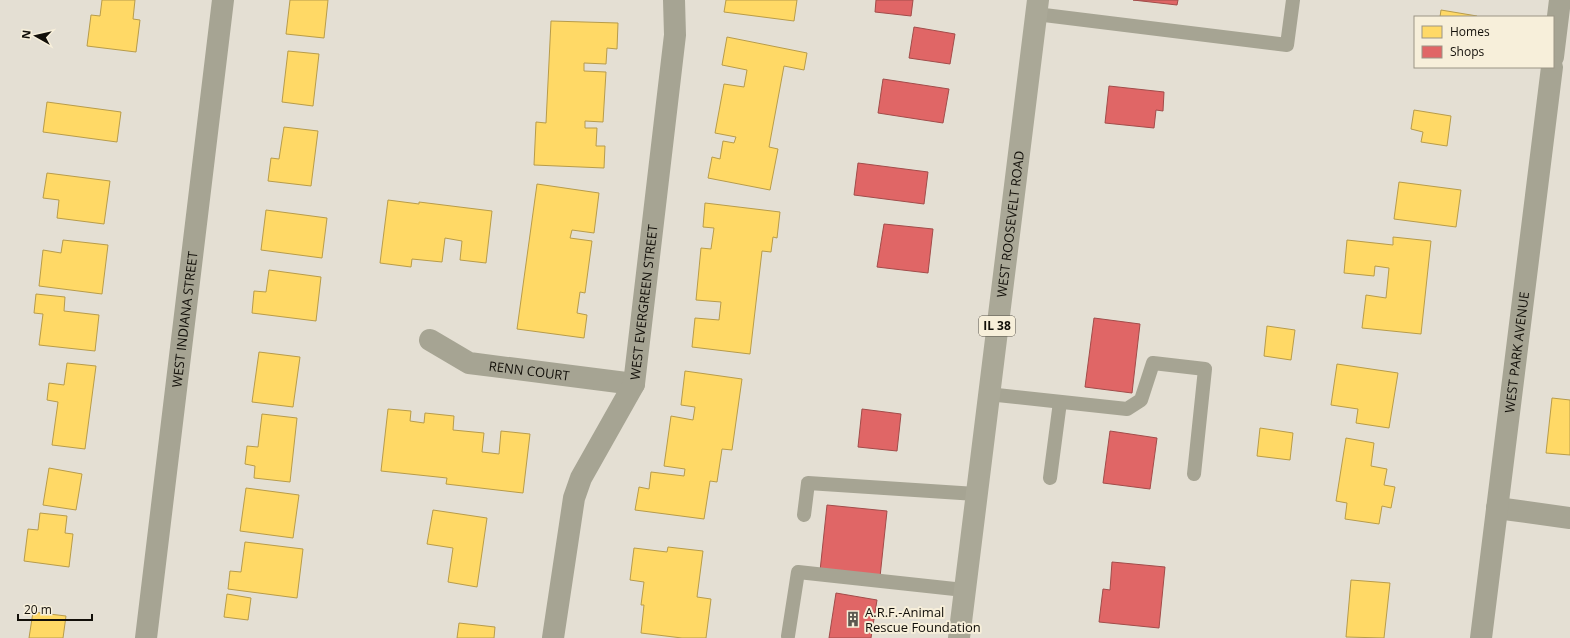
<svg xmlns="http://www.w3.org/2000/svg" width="1570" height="638" font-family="'Open Sans',sans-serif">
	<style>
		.homes { fill: #ffd966; stroke: #b89c4a }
		.shops { fill: #e06666; stroke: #a24c4a }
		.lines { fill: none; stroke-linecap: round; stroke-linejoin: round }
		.service { stroke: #a6a493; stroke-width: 14 }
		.minor { stroke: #a6a493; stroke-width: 22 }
		.primary { stroke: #aaa897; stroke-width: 22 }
		.labels { text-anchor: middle; stroke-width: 4; stroke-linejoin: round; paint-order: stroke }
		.shield { fill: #f7efda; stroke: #575248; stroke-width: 1 }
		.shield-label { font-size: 12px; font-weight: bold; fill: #120f09 }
		.street-label { font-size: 13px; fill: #120f09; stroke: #f7efda }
		.poi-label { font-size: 13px; fill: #120f09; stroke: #f7efda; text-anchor: start }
	</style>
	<rect width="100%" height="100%" fill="#e4dfd3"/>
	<path class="homes" d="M102 0H135L133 19 140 20 136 52 87 46 91 15 100 16Z
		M290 0H328L324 38 286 34Z
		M726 0H797L794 21 724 12Z
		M1441 10 1477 16V17H1440Z
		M551 21 618 23 617 49 607 48 606 64 584 63V71L606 72 603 122 585 121V128H597L596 146H605L604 168 534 165 536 122 546 123Z
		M727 37 807 53 804 70 784 66 769 147 778 149 770 190 708 178 712 157 720 159 723 141 734 143 736 137 715 133 724 84 744 87 747 70 722 65Z
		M288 51 319 54 313 106 282 102Z
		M47 102 121 112 117 142 43 132Z
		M1414 110 1451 116 1447 146 1421 142 1423 132 1411 129Z
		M284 127 318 131 311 186 268 181 271 158 279 159Z
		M47 173 110 181 104 224 57 218 59 200 43 198Z
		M1399 182 1461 190 1456 227 1394 219Z
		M537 184 599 193 594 233 572 230 570 238 592 241 585 293 580 292 577 313 587 315 584 338 517 329Z
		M388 200 419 204V202L492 211 486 263 460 260 462 241 445 238 442 262 412 259 411 267 380 263Z
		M705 203 780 212 777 238 773 237 771 252 762 251 750 354 692 347 695 318 719 320 721 302 696 300 701 248 711 249 714 228 703 227Z
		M266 210 327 218 322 258 261 250Z
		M1393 237 1431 241 1421 334 1362 328 1366 295 1386 298 1389 268 1375 266 1374 276 1344 273 1347 240 1393 245Z
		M63 240 108 245 102 294 39 286 43 250 61 253Z
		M269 270 321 277 316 321 252 313 254 291 266 292Z
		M36 294 65 297 64 311 99 315 95 351 39 345 43 314 34 313Z
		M1267 326 1295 330 1291 360 1264 356Z
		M259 352 300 357 293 407 252 402Z
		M67 363 96 366 85 449 52 445 58 402 47 400 49 383 64 385Z
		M1337 364 1398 373 1389 428 1356 423 1358 409 1331 405Z
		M685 371 742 379 732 450 722 449 717 482 710 481 704 519 635 510 639 487 649 489 651 472 684 476 685 469 664 466 671 416 693 420 695 407 681 405Z
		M1552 398 1570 400V455L1546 453Z
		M388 409 411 411 410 421 424 423 425 413 454 416 453 430 484 433 482 452 499 454 501 431 530 434 523 493 446 484 447 478 381 471Z
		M262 414 297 418 290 482 254 478 255 466 245 464 247 446 258 447Z
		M1260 428 1293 433 1290 460 1257 456Z
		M1346 438 1374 443 1371 466 1387 469 1384 485 1395 487 1391 508 1382 506 1379 524 1345 519 1347 503 1336 501Z
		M49 468 82 474 76 510 43 505Z
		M246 488 299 495 293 538 240 531Z
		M433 510 487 518 477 587 448 582 453 548 427 544Z
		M40 513 67 516 65 533 73 534 69 567 24 561 28 529 38 530Z
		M245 542 303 549 297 598 228 589 230 571 241 572Z
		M668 547 703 551 697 597 711 599 706 638H682L641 633 644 605H641L644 582 630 580 634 548 667 552Z
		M1351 580 1390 583 1384 638 1346 637Z
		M227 594 251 598 248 620 224 617Z
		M33 612 66 616 63 638H29Z
		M459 623 495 627 494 638H457Z"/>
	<path class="shops" d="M876 0H913L911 16 875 12Z
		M1133 0H1178L1177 5Z
		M914 27 955 34 950 64 909 58Z
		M883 79 949 89 943 123 878 113Z
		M1109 86 1164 92 1163 111 1156 110 1154 128 1105 123Z
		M858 163 928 172 924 204 854 195Z
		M884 224 933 229 928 273 877 267Z
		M1094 318 1140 324 1132 393 1085 387Z
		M862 409 901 414 897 451 858 447Z
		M1110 431 1157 438 1150 489 1103 483Z
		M827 505 887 511 880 577 820 571Z
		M1112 562 1165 567 1159 628 1099 622 1103 589 1110 590Z
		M836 593 877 600 871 638H829Z"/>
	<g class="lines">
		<path class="service" d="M1036 14 1287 45 1293 0
			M988 394 1127 409 1141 400 1153 363 1205 369 1194 474
			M1050 478 1060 402
			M804 515 808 483 976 494
			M788 636 798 572 964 590"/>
		<g class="minor">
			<path d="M1553 57 1560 0"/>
			<path id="s1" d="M430 340 469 363 634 384"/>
			<path d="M1497 508 1570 518"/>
			<path id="s2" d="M146 638 223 0"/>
			<path id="s3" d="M553 638 574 498 581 478 634 384 675 35 674 0"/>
			<path id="s4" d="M1481 638 1552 67"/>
		</g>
		<path class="primary" id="s5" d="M959 638 1038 0"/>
	</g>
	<defs>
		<g id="building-bare" transform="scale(1.2)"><path d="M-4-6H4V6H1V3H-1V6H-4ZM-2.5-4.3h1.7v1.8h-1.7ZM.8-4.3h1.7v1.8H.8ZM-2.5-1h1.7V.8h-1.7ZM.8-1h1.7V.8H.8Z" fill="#5c5850" stroke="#f7efda" stroke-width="2.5" paint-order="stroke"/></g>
	</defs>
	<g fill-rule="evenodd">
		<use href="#building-bare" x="853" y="619"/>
	</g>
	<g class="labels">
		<rect class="shield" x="979" y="316" width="36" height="20" rx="3"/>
		<g class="shield-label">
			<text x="997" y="330">IL 38</text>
		</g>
		<g class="street-label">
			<text dy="5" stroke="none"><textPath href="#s5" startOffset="417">WEST ROOSEVELT ROAD</textPath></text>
			<text dy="5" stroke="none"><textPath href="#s3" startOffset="353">WEST EVERGREEN STREET</textPath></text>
			<text dy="5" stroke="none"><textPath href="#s2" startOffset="321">WEST INDIANA STREET</textPath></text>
			<text dy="5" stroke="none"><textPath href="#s4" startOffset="288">WEST PARK AVENUE</textPath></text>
			<text dy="5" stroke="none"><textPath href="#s1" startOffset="106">RENN COURT</textPath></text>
		</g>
		<g class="poi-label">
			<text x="865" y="617">A.R.F.-Animal<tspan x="865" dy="15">Rescue Foundation</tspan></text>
		</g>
	</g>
	<rect x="1414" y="16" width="140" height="52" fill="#f7efda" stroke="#9b9586"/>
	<rect x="1422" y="26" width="20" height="12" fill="#ffd966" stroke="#9b9586"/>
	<text x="1450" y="36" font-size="12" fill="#120f09">Homes</text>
	<rect x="1422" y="46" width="20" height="12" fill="#e06666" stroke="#9b9586"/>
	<text x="1450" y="56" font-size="12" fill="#120f09">Shops</text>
	<g transform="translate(36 36) rotate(278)" stroke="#f7efda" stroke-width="3" paint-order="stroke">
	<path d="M0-3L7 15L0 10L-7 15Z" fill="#120f09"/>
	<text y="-6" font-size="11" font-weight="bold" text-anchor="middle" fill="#120f09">N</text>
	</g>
	<path d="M18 614v6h74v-6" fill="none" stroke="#120f09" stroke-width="2"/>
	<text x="24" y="614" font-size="12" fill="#120f09" stroke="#f7efda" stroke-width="3" paint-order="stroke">20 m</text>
</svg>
